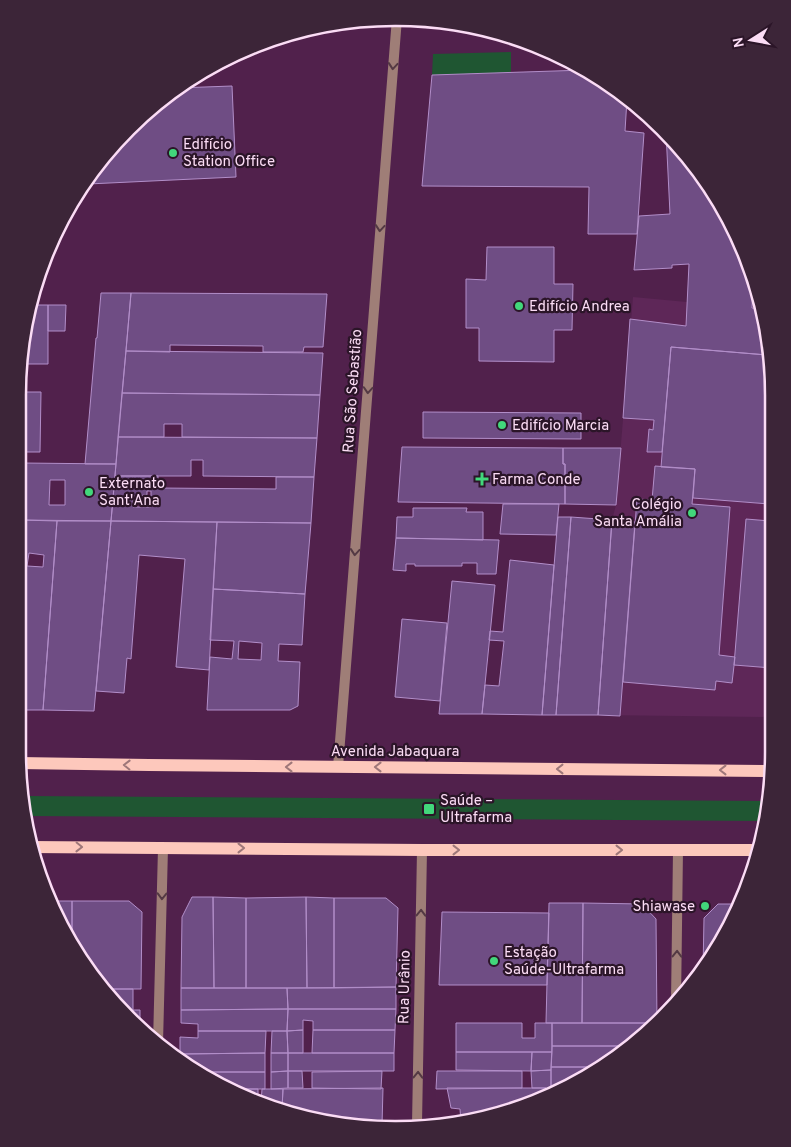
<svg xmlns="http://www.w3.org/2000/svg" width="791" height="1147" font-family="Overpass,sans-serif">
	<rect width="100%" height="100%" fill="#51214c"/>
	<path fill="#5e2758" d="M 633,297 L 762,309 L 766,322 L 773,717 L 598,715 L 612,520 L 616,505 Z"/>
	<path fill="#1f5632" d="M 511,52 L 511,73 L 432,75 L 433,54 Z
		M 23,796 L 769,801 L 767,821 L 26,816 Z"/>
	<path fill="#6f4d84" stroke="#b28ec9" fill-rule="evenodd" d="M 585,70 L 606,81 L 627,99 L 625,131 L 644,133 L 637,234 L 588,234 L 589,187 L 422,186 L 432,75 Z
		M 232,86 L 236,177 L 88,184 L 128,128 L 177,88 Z
		M 666,132 L 712,196 L 712,201 L 715,201 L 734,228 L 753,282 L 752,308 L 762,309 L 766,322 L 767,355 L 671,347 L 662,452 L 647,452 L 649,429 L 653,430 L 654,420 L 623,418 L 630,319 L 686,326 L 689,264 L 672,265 L 672,268 L 634,270 L 639,216 L 670,214 Z
		M 487,247 L 554,247 L 554,284 L 573,284 L 572,330 L 554,330 L 554,362 L 479,361 L 479,328 L 466,328 L 466,279 L 486,280 Z
		M 101,293 L 131,293 L 116,464 L 85,464 L 96,338 L 97,338 Z
		M 131,293 L 327,294 L 323,347 L 304,347 L 303,352 L 263,352 L 263,346 L 170,345 L 170,352 L 126,351 Z
		M 31,305 L 48,305 L 48,364 L 24,364 L 25,322 Z
		M 48,305 L 66,305 L 65,331 L 48,331 Z
		M 671,347 L 767,355 L 769,504 L 693,498 L 695,469 L 661,467 Z
		M 126,351 L 323,353 L 320,395 L 122,393 Z
		M 24,392 L 41,392 L 40,452 L 23,452 Z
		M 122,393 L 320,395 L 317,438 L 182,437 L 182,424 L 164,424 L 164,437 L 118,437 Z
		M 423,412 L 581,413 L 581,439 L 423,438 Z
		M 118,437 L 317,438 L 314,477 L 203,476 L 203,460 L 191,460 L 191,476 L 115,476 Z
		M 402,447 L 563,448 L 563,464 L 565,464 L 565,504 L 398,502 Z
		M 563,448 L 621,448 L 616,505 L 565,504 L 565,464 L 563,464 Z
		M 22,463 L 116,464 L 111,521 L 21,520 ZM 50,480 L 65,480 L 65,505 L 49,505 Z
		M 655,466 L 695,469 L 692,504 L 730,507 L 719,655 L 735,657 L 732,683 L 716,681 L 715,690 L 623,682 L 637,499 L 652,500 Z
		M 115,476 L 158,476 L 158,488 L 276,489 L 276,477 L 314,477 L 311,523 L 111,521 ZM 147,491 L 151,491 L 151,507 L 133,507 L 133,496 L 147,495 Z
		M 503,504 L 559,504 L 556,535 L 500,534 Z
		M 413,508 L 467,508 L 466,512 L 483,512 L 483,540 L 396,538 L 397,517 L 413,517 Z
		M 558,517 L 571,517 L 556,715 L 542,715 Z
		M 571,517 L 612,520 L 598,715 L 556,715 Z
		M 746,519 L 770,521 L 772,668 L 734,665 Z
		M 21,520 L 57,521 L 43,710 L 18,710 ZM 29,553 L 44,555 L 43,567 L 27,566 Z
		M 612,520 L 635,522 L 620,716 L 598,715 Z
		M 57,521 L 111,521 L 94,711 L 43,710 Z
		M 111,521 L 217,522 L 209,670 L 176,667 L 185,559 L 139,555 L 131,659 L 127,658 L 124,693 L 96,691 Z
		M 217,522 L 311,523 L 305,594 L 213,589 Z
		M 396,538 L 499,540 L 496,574 L 477,574 L 477,563 L 462,563 L 462,566 L 415,566 L 415,564 L 406,564 L 406,571 L 393,570 Z
		M 510,560 L 554,565 L 542,715 L 482,714 L 485,685 L 499,686 L 504,641 L 489,640 L 490,631 L 503,632 Z
		M 452,581 L 495,585 L 482,714 L 439,714 Z
		M 213,589 L 305,594 L 302,645 L 279,644 L 278,661 L 300,662 L 298,706 L 290,710 L 207,710 L 210,657 L 232,659 L 234,641 L 210,640 Z
		M 402,619 L 447,623 L 440,701 L 395,697 Z
		M 239,641 L 262,643 L 261,660 L 238,659 Z
		M 192,897 L 213,897 L 214,988 L 181,988 L 182,917 Z
		M 213,897 L 246,898 L 246,988 L 214,988 Z
		M 306,897 L 334,898 L 334,988 L 307,988 Z
		M 306,897 L 307,988 L 246,988 L 246,898 Z
		M 334,898 L 386,898 L 398,908 L 396,987 L 334,988 Z
		M 54,901 L 72,901 L 72,940 Z
		M 72,901 L 129,901 L 142,912 L 141,989 L 105,989 L 81,961 L 72,940 Z
		M 549,903 L 583,903 L 582,1023 L 546,1023 Z
		M 583,903 L 642,904 L 656,919 L 657,1023 L 582,1023 Z
		M 718,904 L 741,904 L 710,962 L 703,970 L 704,918 Z
		M 442,912 L 549,913 L 547,985 L 439,985 Z
		M 396,987 L 396,1009 L 288,1009 L 287,988 Z
		M 181,988 L 287,988 L 288,1009 L 181,1010 Z
		M 105,989 L 133,989 L 133,1010 L 140,1010 L 140,1028 Z
		M 288,1009 L 396,1009 L 395,1030 L 313,1030 L 313,1021 L 303,1020 L 303,1030 L 287,1031 Z
		M 288,1009 L 287,1031 L 198,1031 L 198,1024 L 181,1023 L 181,1010 Z
		M 456,1023 L 522,1023 L 522,1038 L 535,1038 L 535,1023 L 552,1023 L 552,1052 L 456,1052 Z
		M 552,1023 L 657,1023 L 625,1046 L 552,1046 Z
		M 303,1030 L 303,1053 L 288,1053 L 287,1031 Z
		M 313,1030 L 395,1030 L 394,1053 L 312,1053 Z
		M 198,1031 L 266,1031 L 265,1053 L 180,1054 L 180,1037 L 198,1038 Z
		M 272,1031 L 287,1031 L 288,1053 L 271,1053 Z
		M 552,1046 L 625,1046 L 596,1067 L 551,1067 Z
		M 456,1052 L 532,1052 L 531,1071 L 456,1070 Z
		M 532,1052 L 552,1052 L 551,1070 L 531,1071 Z
		M 265,1053 L 265,1072 L 204,1072 L 180,1056 L 180,1054 Z
		M 271,1053 L 288,1053 L 288,1071 L 271,1072 Z
		M 288,1053 L 394,1053 L 394,1071 L 288,1071 Z
		M 551,1067 L 596,1067 L 564,1090 L 551,1090 Z
		M 551,1070 L 551,1090 L 545,1090 L 546,1088 L 532,1088 L 531,1071 Z
		M 288,1071 L 302,1071 L 303,1088 L 288,1088 Z
		M 288,1071 L 288,1088 L 271,1089 L 271,1072 Z
		M 382,1071 L 381,1089 L 312,1088 L 312,1072 Z
		M 437,1071 L 522,1071 L 522,1088 L 436,1089 Z
		M 204,1072 L 265,1072 L 265,1089 L 232,1089 Z
		M 383,1088 L 382,1125 L 346,1126 L 307,1116 L 307,1115 L 282,1109 L 283,1089 Z
		M 447,1088 L 546,1088 L 545,1096 L 469,1122 L 461,1123 L 460,1109 L 451,1108 Z
		M 232,1089 L 258,1089 L 258,1103 L 251,1101 Z
		M 262,1089 L 283,1089 L 282,1109 L 261,1104 Z
		M 545,1090 L 564,1090 L 545,1096 Z"/>
	<g fill="none" stroke-linecap="round" stroke-linejoin="round">
		<path stroke="#9f7e77" stroke-width="10" d="M 676,1002 L 678,850
			M 158,1043 L 163,848
			M 417,1124 L 422,850"/>
		<path stroke="#9f7e77" stroke-width="10" d="M 338,767 L 397,18"/>
		<path stroke="#fdc8bc" stroke-width="12" d="M 19,763 L 149,765 L 772,771
			M 30,847 L 422,850 L 759,850"/>
	</g>
	<defs><path id="oneway-chevron" d="M-2-3.5L2.5 0L-2 3.5" fill="none" stroke-width="1.6" stroke-linecap="round" stroke-linejoin="round" transform="scale(1.25)"/></defs>
	<g stroke="#543a44">
		<use href="#oneway-chevron" transform="translate(393 66) rotate(95)"/>
		<use href="#oneway-chevron" transform="translate(380 228) rotate(95)"/>
		<use href="#oneway-chevron" transform="translate(368 390) rotate(94)"/>
		<use href="#oneway-chevron" transform="translate(355 552) rotate(95)"/>
		<use href="#oneway-chevron" transform="translate(162 896) rotate(91)"/>
		<use href="#oneway-chevron" transform="translate(421 913) rotate(-89)"/>
		<use href="#oneway-chevron" transform="translate(677 954) rotate(-89)"/>
		<use href="#oneway-chevron" transform="translate(418 1075) rotate(-89)"/>
	</g>
	<g stroke="#9e7779">
		<use href="#oneway-chevron" transform="translate(127 765) rotate(-179)"/>
		<use href="#oneway-chevron" transform="translate(289 767) rotate(-180)"/>
		<use href="#oneway-chevron" transform="translate(378 767) rotate(-180)"/>
		<use href="#oneway-chevron" transform="translate(560 769) rotate(-180)"/>
		<use href="#oneway-chevron" transform="translate(723 770) rotate(-180)"/>
		<use href="#oneway-chevron" transform="translate(79 847) rotate(1)"/>
		<use href="#oneway-chevron" transform="translate(241 848)"/>
		<use href="#oneway-chevron" transform="translate(456 850)"/>
		<use href="#oneway-chevron" transform="translate(619 850)"/>
	</g>
	<g fill="#42d77b" stroke="#2b1528" stroke-width="2">
		<circle cx="173" cy="153" r="5"/>
		<circle cx="519" cy="306" r="5"/>
		<circle cx="502" cy="425" r="5"/>
		<path d="M479.5 471.5h5v5h5v5h-5v5h-5v-5h-5v-5h5z"/>
		<circle cx="89" cy="492" r="5"/>
		<circle cx="692" cy="513" r="5"/>
		<rect x="423" y="803" width="12" height="12" rx="2.5"/>
		<circle cx="705" cy="906" r="5"/>
		<circle cx="494" cy="961" r="5"/>
	</g>
	<g text-anchor="middle" stroke-width="4.5" stroke-linejoin="round" paint-order="stroke">
		<g font-size="15" fill="#fbdcf5" stroke="#2b1528" text-anchor="start">
			<text x="183" y="149">Edifício<tspan x="183" dy="17">Station Office</tspan></text>
			<text x="529" y="311">Edifício Andrea</text>
			<text x="512" y="430">Edifício Marcia</text>
			<text x="492" y="484">Farma Conde</text>
			<text x="99" y="488">Externato<tspan x="99" dy="17">Sant'Ana</tspan></text>
			<text x="682" y="509" text-anchor="end">Colégio<tspan x="682" dy="17">Santa Amália</tspan></text>
			<text x="440" y="805">Saúde –<tspan x="440" dy="17">Ultrafarma</tspan></text>
			<text x="695" y="911" text-anchor="end">Shiawase</text>
			<text x="504" y="957">Estação<tspan x="504" dy="17">Saúde-Ultrafarma</tspan></text>
		</g>
		<g font-size="15" fill="#fbdcf5" stroke="#2b1528">
			<text transform="translate(352 391) rotate(-86)" y="5">Rua São Sebastião</text>
			<text x="395" y="756">Avenida Jabaquara</text>
			<text transform="translate(404 987) rotate(-89)" y="5">Rua Urânio</text>
		</g>
	</g>
	<path d="M0 0H791V1147H0ZM395 26H396A369 369 0 0 1 765 395V752A369 369 0 0 1 396 1121H395A369 369 0 0 1 26 752V395A369 369 0 0 1 395 26Z" fill="#3c2538" fill-rule="evenodd"/>
	<path fill="none" stroke="#fbdcf5" stroke-width="2.5" d="M395 26H396A369 369 0 0 1 765 395V752A369 369 0 0 1 396 1121H395A369 369 0 0 1 26 752V395A369 369 0 0 1 395 26Z"/>
	<g transform="translate(751 40) rotate(259)" stroke="#2b1528" stroke-width="4" paint-order="stroke">
	<path d="M0-4L9 19L0 12L-9 19Z" fill="#fbdcf5"/>
	<text y="-8" font-size="14" font-weight="bold" text-anchor="middle" fill="#fbdcf5">N</text>
	</g>
</svg>
